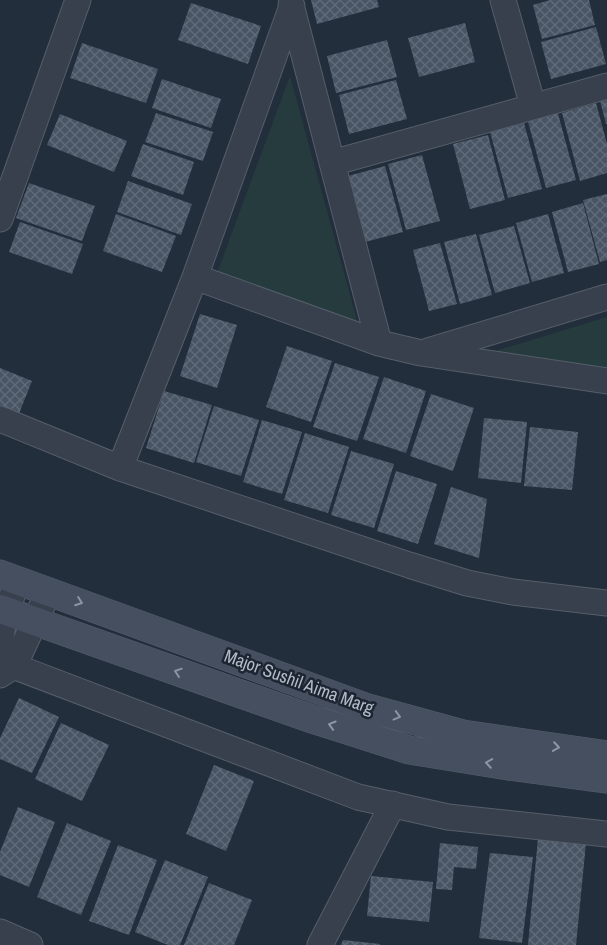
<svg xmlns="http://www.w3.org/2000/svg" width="607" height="945" font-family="'Archivo Narrow',sans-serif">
	<defs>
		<pattern id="building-cross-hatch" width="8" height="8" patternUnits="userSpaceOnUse" patternTransform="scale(1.25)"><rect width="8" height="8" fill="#495565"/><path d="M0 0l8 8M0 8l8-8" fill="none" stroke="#616c7a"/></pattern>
	</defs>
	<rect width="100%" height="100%" fill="#232e3c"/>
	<path fill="#253b3d" d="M 290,76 L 358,324 L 217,273 Z
		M 607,317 L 607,369 L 492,352 Z"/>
	<path fill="url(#building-cross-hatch)" d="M 311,0 L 377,0 L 379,7 L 317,24 Z
		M 550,0 L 589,0 L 595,25 L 542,39 L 533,5 Z
		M 191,3 L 261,26 L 248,64 L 178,40 Z
		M 465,23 L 475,62 L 419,77 L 408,38 Z
		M 596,27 L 606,64 L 551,79 L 541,42 Z
		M 387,40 L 397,77 L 336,93 L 327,56 Z
		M 82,43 L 158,69 L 146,103 L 70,78 Z
		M 162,79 L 221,99 L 211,128 L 152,108 Z
		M 396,80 L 407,119 L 349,134 L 339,95 Z
		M 607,99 L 607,124 L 606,124 L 600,101 Z
		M 596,103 L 607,144 L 607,173 L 580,181 L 562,113 Z
		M 557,110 L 576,180 L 546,188 L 527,118 Z
		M 156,113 L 213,132 L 203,161 L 145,142 Z
		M 60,114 L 127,141 L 114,172 L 47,145 Z
		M 524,123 L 542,189 L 508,198 L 490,132 Z
		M 488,135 L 505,200 L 470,209 L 453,144 Z
		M 143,144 L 194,162 L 183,195 L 131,176 Z
		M 422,155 L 440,221 L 406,230 L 388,164 Z
		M 385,166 L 403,232 L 365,242 L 348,176 Z
		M 128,181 L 192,204 L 181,235 L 117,212 Z
		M 29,183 L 95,206 L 82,241 L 16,218 Z
		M 607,194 L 607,260 L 600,262 L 583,200 Z
		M 583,203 L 599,264 L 568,272 L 552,212 Z
		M 116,214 L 176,236 L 162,272 L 103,251 Z
		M 548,214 L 564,273 L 532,282 L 516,223 Z
		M 20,222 L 83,244 L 72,274 L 9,252 Z
		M 514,226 L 530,283 L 495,293 L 479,235 Z
		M 476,234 L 492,295 L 460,304 L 444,242 Z
		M 440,243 L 457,304 L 429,311 L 413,250 Z
		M 200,314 L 237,325 L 217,388 L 180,376 Z
		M 287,346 L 332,361 L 311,422 L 266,407 Z
		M 335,363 L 379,377 L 357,441 L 313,427 Z
		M 0,368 L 32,381 L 18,416 L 0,409 Z
		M 384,377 L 426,391 L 406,453 L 363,439 Z
		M 164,391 L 212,405 L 194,463 L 146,448 Z
		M 431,394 L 474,408 L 453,471 L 410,456 Z
		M 214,406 L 259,420 L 241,476 L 196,462 Z
		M 484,418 L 527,422 L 521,483 L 478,478 Z
		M 262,420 L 302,432 L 282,494 L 243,482 Z
		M 530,427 L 578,432 L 572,490 L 524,486 Z
		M 305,433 L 349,447 L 328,513 L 284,500 Z
		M 351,451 L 394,464 L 374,528 L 331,515 Z
		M 396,471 L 437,484 L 418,544 L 377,531 Z
		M 451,487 L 487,499 L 479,558 L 434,544 Z
		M 19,698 L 59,717 L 32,773 L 0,759 L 0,738 Z
		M 61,723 L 109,745 L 82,801 L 35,779 Z
		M 214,765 L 254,781 L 226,851 L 186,834 Z
		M 18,807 L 55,822 L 29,887 L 0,875 L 0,852 Z
		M 67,823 L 111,841 L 81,915 L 37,897 Z
		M 538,838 L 586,843 L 576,945 L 528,945 Z
		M 440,843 L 478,847 L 476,869 L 454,867 L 452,890 L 436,889 Z
		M 118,845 L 157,860 L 129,935 L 89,921 Z
		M 490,853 L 533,857 L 522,943 L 479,938 Z
		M 165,860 L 208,877 L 180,945 L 168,945 L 135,932 Z
		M 371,876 L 433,882 L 429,922 L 367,916 Z
		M 209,883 L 252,900 L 234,945 L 184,945 Z
		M 343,940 L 380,944 L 380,945 L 341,945 Z"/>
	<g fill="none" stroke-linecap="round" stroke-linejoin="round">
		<g stroke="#555e6a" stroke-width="27">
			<path id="street" d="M 503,0 L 533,106
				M 291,5 L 379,343
				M 332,163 L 607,86
				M 0,219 L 78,0
				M 195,277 L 379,343 L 421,353 L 607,381
				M 428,351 L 607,297
				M 0,419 L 120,468 L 409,565 L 467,583 L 513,592 L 607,603
				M 120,468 L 195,277 L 292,6
				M 0,641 L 6,611 L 18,581
				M 0,661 L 358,797 L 448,817 L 607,834
				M 0,675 L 14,666 L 49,591
				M 0,932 L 30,945
				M 320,945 L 393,804"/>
		</g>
		<g stroke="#555e6a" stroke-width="29">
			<path id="secondary" d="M 0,574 L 368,708 L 463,734 L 607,755
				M 0,609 L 312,719 L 409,750 L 508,766 L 607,779"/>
		</g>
		<use href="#street" stroke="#37404c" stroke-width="25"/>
		<use href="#secondary" stroke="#454f5f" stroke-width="28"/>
	</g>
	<defs><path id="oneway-chevron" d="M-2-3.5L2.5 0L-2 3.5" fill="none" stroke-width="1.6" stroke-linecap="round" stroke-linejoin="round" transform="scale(1.25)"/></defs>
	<g stroke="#8c95a3">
		<use href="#oneway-chevron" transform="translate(79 602) rotate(20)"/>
		<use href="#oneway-chevron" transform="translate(178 672) rotate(-161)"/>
		<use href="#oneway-chevron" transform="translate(397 716) rotate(15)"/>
		<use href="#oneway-chevron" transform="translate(332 725) rotate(-163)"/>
		<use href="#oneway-chevron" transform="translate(556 747) rotate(8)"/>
		<use href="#oneway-chevron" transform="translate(489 763) rotate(-171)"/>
	</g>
	<g text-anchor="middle" stroke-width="5" stroke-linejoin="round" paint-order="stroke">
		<g font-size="18" fill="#b2bbc8" stroke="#1c2531">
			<text transform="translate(299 682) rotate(20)" y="6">Major Sushil Aima Marg</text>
		</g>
	</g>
</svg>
